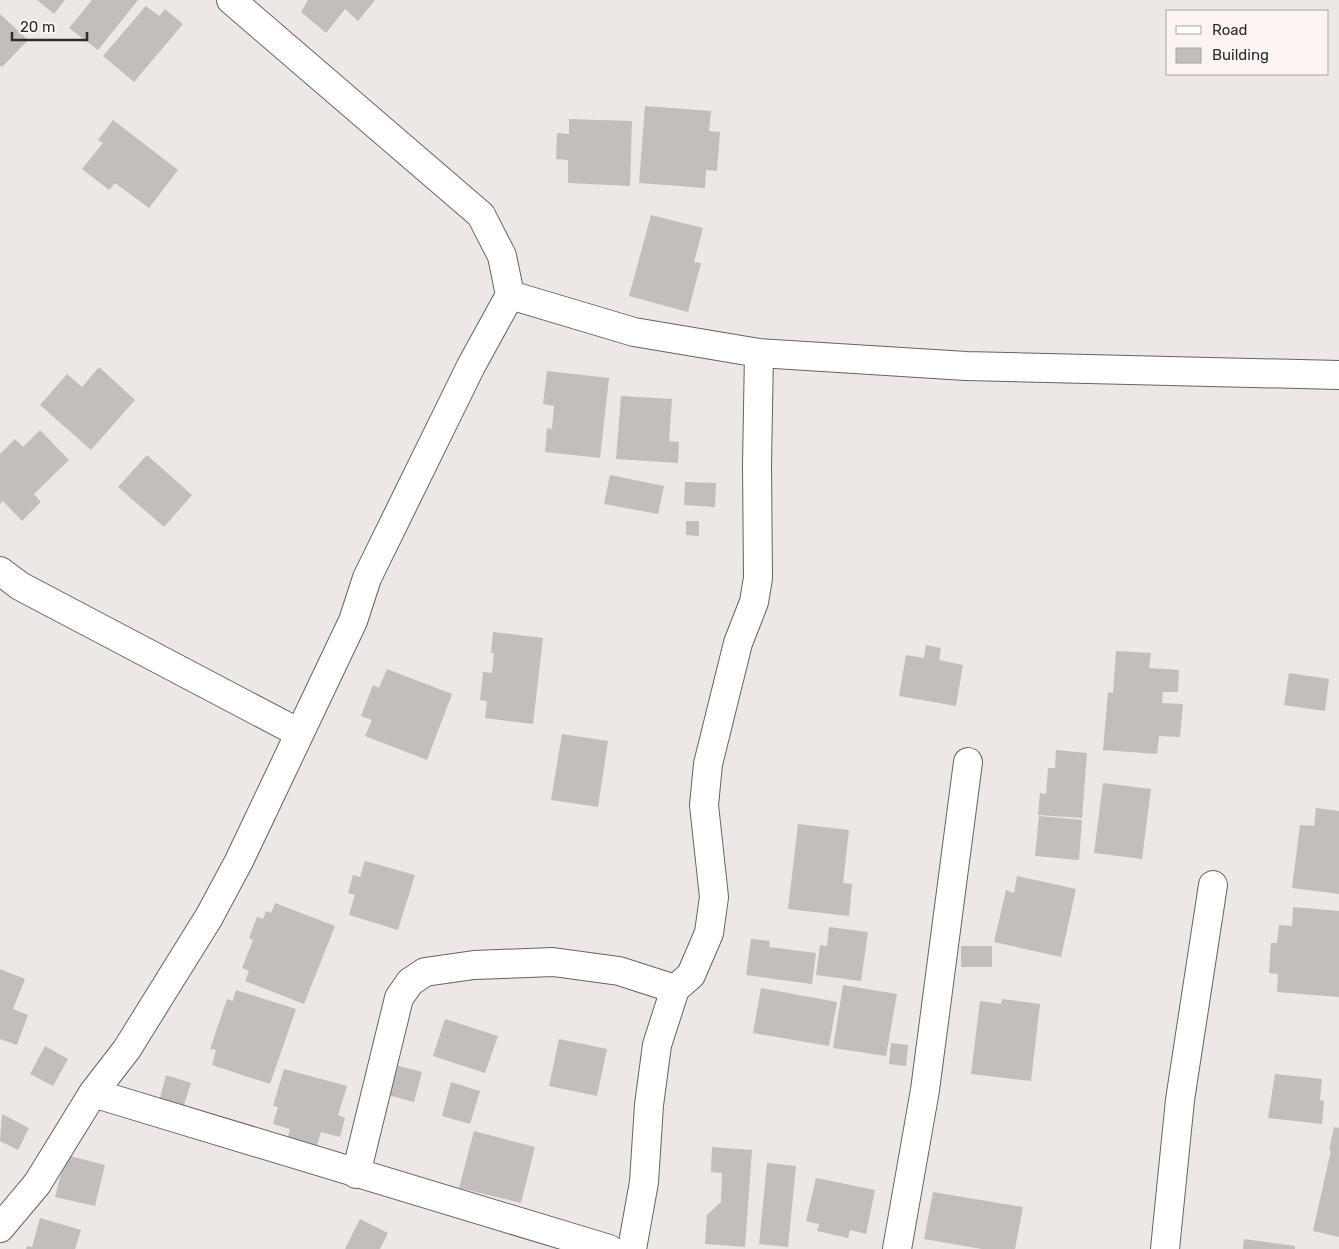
<svg xmlns="http://www.w3.org/2000/svg" width="1339" height="1249" font-family="Rubik,sans-serif">
	<rect width="100%" height="100%" fill="#ede7e5"/>
	<path fill="#c3bdbb" d="M 37,0 L 65,0 L 54,14 Z
		M 92,0 L 138,0 L 98,50 L 69,28 Z
		M 308,0 L 375,0 L 358,21 L 345,9 L 326,33 L 301,12 Z
		M 146,6 L 159,16 L 165,9 L 183,24 L 134,82 L 103,56 Z
		M 0,14 L 28,40 L 2,67 L 0,66 Z
		M 645,106 L 711,111 L 709,131 L 720,132 L 717,171 L 706,170 L 705,188 L 639,183 Z
		M 569,119 L 632,121 L 630,186 L 568,183 L 568,160 L 556,159 L 557,133 L 569,134 Z
		M 113,120 L 178,170 L 149,208 L 115,183 L 109,190 L 82,169 L 103,143 L 98,140 Z
		M 651,215 L 703,228 L 694,262 L 701,263 L 688,312 L 629,296 Z
		M 99,367 L 135,400 L 91,450 L 40,405 L 67,374 L 82,387 Z
		M 547,371 L 609,378 L 600,458 L 545,452 L 547,428 L 552,429 L 554,406 L 543,404 Z
		M 621,396 L 672,399 L 669,441 L 679,442 L 678,463 L 616,459 Z
		M 40,430 L 69,460 L 34,494 L 41,502 L 22,521 L 3,501 L 0,504 L 0,454 L 15,439 L 23,447 Z
		M 147,455 L 192,495 L 164,527 L 118,487 Z
		M 610,475 L 664,486 L 658,514 L 604,504 Z
		M 685,482 L 716,483 L 715,507 L 684,505 Z
		M 686,521 L 699,521 L 699,536 L 686,535 Z
		M 493,632 L 543,638 L 533,724 L 485,718 L 487,701 L 480,700 L 483,672 L 492,673 L 494,653 L 491,653 Z
		M 926,645 L 941,648 L 939,660 L 963,665 L 956,706 L 899,696 L 906,655 L 924,658 Z
		M 1116,651 L 1151,653 L 1149,668 L 1179,670 L 1178,692 L 1163,692 L 1162,703 L 1183,704 L 1180,737 L 1159,736 L 1157,754 L 1103,750 L 1108,692 L 1113,693 Z
		M 387,669 L 452,694 L 427,760 L 365,736 L 372,720 L 361,716 L 373,685 L 379,688 Z
		M 1289,673 L 1329,679 L 1325,711 L 1284,705 Z
		M 562,734 L 608,741 L 598,807 L 551,800 Z
		M 1056,750 L 1087,753 L 1082,818 L 1038,815 L 1040,793 L 1046,794 L 1048,768 L 1055,768 Z
		M 1103,783 L 1151,789 L 1142,859 L 1094,853 Z
		M 1316,808 L 1339,811 L 1339,894 L 1292,888 L 1300,825 L 1314,826 Z
		M 1039,816 L 1082,820 L 1079,860 L 1035,856 Z
		M 798,824 L 849,830 L 843,883 L 852,884 L 849,916 L 788,909 Z
		M 365,861 L 415,875 L 398,930 L 349,915 L 355,895 L 348,893 L 353,875 L 360,877 Z
		M 1017,876 L 1076,889 L 1061,957 L 994,942 L 1006,890 L 1014,893 Z
		M 275,903 L 335,926 L 304,1004 L 245,981 L 249,971 L 242,968 L 253,940 L 249,938 L 257,917 L 263,919 L 266,911 L 271,913 Z
		M 1293,907 L 1339,911 L 1339,997 L 1277,992 L 1278,974 L 1269,973 L 1271,943 L 1277,943 L 1279,925 L 1292,926 Z
		M 829,927 L 868,932 L 861,981 L 816,975 L 820,945 L 827,946 Z
		M 751,939 L 770,941 L 769,947 L 816,953 L 812,984 L 746,975 Z
		M 961,946 L 992,946 L 992,967 L 961,967 Z
		M 0,969 L 25,979 L 13,1009 L 28,1015 L 17,1045 L 0,1039 Z
		M 843,985 L 897,994 L 886,1056 L 833,1048 Z
		M 761,988 L 837,1002 L 829,1046 L 753,1033 Z
		M 236,990 L 296,1009 L 270,1084 L 212,1065 L 216,1050 L 210,1049 L 227,999 L 233,1001 Z
		M 1002,999 L 1040,1004 L 1031,1081 L 971,1074 L 980,1001 L 1001,1004 Z
		M 445,1019 L 498,1036 L 485,1073 L 433,1056 Z
		M 559,1039 L 607,1049 L 597,1096 L 549,1086 Z
		M 891,1043 L 908,1045 L 906,1066 L 889,1064 Z
		M 45,1046 L 68,1059 L 53,1086 L 30,1074 Z
		M 391,1064 L 422,1072 L 414,1102 L 384,1094 Z
		M 284,1069 L 347,1086 L 338,1115 L 345,1118 L 340,1137 L 321,1132 L 315,1152 L 286,1144 L 290,1129 L 273,1124 L 278,1107 L 273,1106 Z
		M 1275,1074 L 1322,1079 L 1320,1100 L 1324,1101 L 1322,1124 L 1268,1118 Z
		M 166,1075 L 191,1083 L 184,1105 L 160,1098 Z
		M 451,1082 L 480,1091 L 470,1124 L 442,1116 Z
		M 2,1114 L 29,1128 L 18,1150 L 0,1141 Z
		M 1334,1127 L 1339,1128 L 1339,1237 L 1313,1231 L 1331,1150 L 1329,1150 Z
		M 474,1131 L 535,1147 L 521,1203 L 459,1188 Z
		M 712,1147 L 752,1150 L 745,1247 L 705,1244 L 707,1215 L 721,1202 L 722,1173 L 711,1172 Z
		M 66,1155 L 105,1165 L 95,1206 L 55,1197 Z
		M 767,1163 L 796,1166 L 788,1247 L 759,1244 Z
		M 816,1178 L 875,1190 L 866,1234 L 850,1230 L 848,1238 L 817,1231 L 819,1224 L 806,1221 Z
		M 933,1192 L 1023,1207 L 1015,1249 L 982,1249 L 924,1239 Z
		M 40,1218 L 81,1230 L 75,1249 L 26,1249 L 27,1246 L 32,1247 Z
		M 360,1219 L 388,1233 L 380,1249 L 345,1249 Z
		M 1244,1239 L 1295,1246 L 1295,1249 L 1243,1249 Z"/>
	<g fill="none" stroke-linecap="round" stroke-linejoin="round">
		<g stroke="#686361" stroke-width="30">
			<path id="minor" d="M 231,0 L 481,215 L 502,256 L 510,295
				M 0,571 L 20,586 L 299,733
				M 93,1093 L 609,1249
				M 356,1174 L 399,998 L 410,982 L 425,972 L 474,965 L 553,962 L 619,971 L 675,989
				M 0,1228 L 37,1184 L 93,1093 L 127,1049 L 209,917 L 239,861 L 353,621 L 367,578 L 471,366 L 510,295 L 634,332 L 759,353 L 966,366 L 1339,375
				M 632,1249 L 644,1182 L 649,1105 L 657,1045 L 675,989 L 691,975 L 709,933 L 714,897 L 704,805 L 708,764 L 738,643 L 754,602 L 758,578 L 757,465 L 759,353
				M 897,1249 L 925,1090 L 968,762
				M 1165,1249 L 1180,1100 L 1213,885"/>
		</g>
		<use href="#minor" stroke="#fff" stroke-width="28"/>
	</g>
	<rect x="1166" y="10" width="162" height="65" fill="#fbf4f3" stroke="#a9a4a3"/>
	<rect x="1176" y="26" width="25" height="8" fill="#ffffff" stroke="#a9a4a3"/>
	<text x="1212" y="35" font-size="15" fill="#2f2c2c">Road</text>
	<rect x="1176" y="48" width="25" height="15" fill="#c3bdbb" stroke="#a9a4a3"/>
	<text x="1212" y="60" font-size="15" fill="#2f2c2c">Building</text>
	<path d="M12 32v8h75v-8" fill="none" stroke="#2f2c2c" stroke-width="2.5"/>
	<text x="20" y="32" font-size="15" fill="#2f2c2c" stroke="#fbf4f3" stroke-width="4" paint-order="stroke">20 m</text>
</svg>
